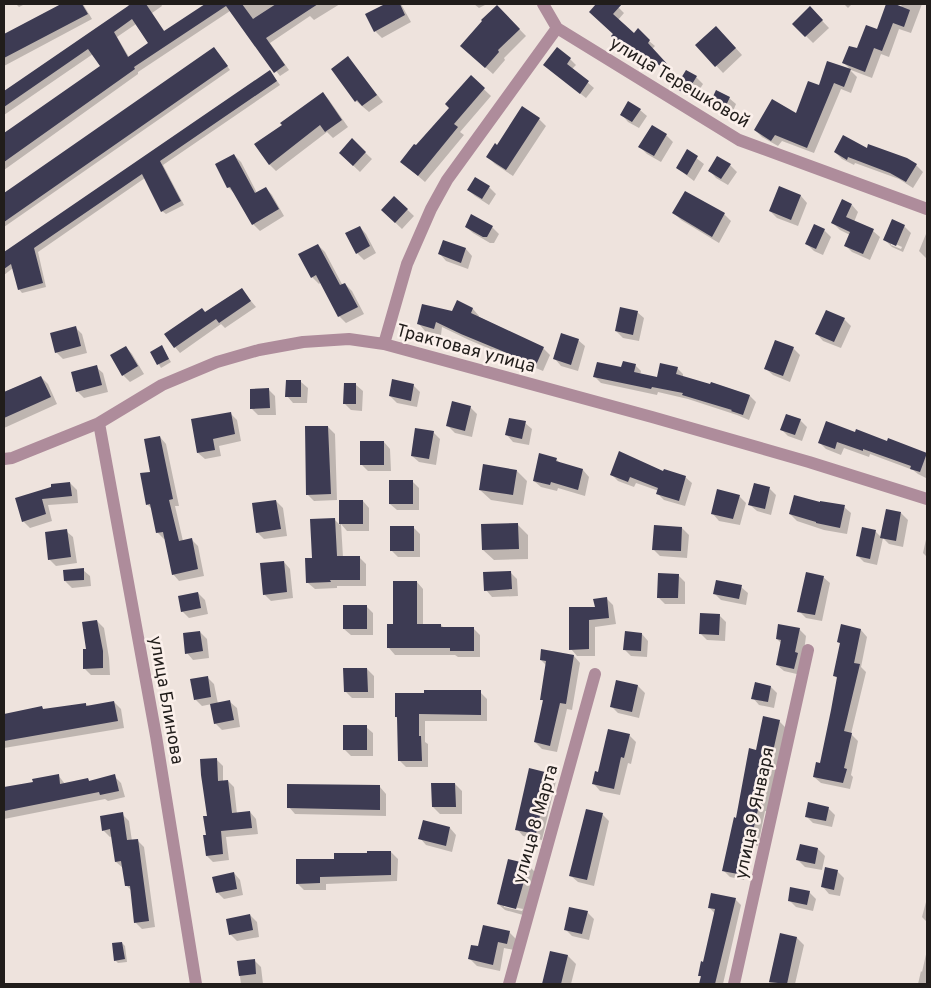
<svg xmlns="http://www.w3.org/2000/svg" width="931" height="988" font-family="Overpass,sans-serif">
	<rect width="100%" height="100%" fill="#eee3dd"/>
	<path fill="#0003" fill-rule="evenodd" d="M 16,4 L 25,4 L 19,7 Z
		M 64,4 L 83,4 L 92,19 L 4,66 L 4,35 Z
		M 127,4 L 161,4 L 162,6 L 152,13 L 165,32 L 207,4 L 340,4 L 314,20 L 310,16 L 270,43 L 289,70 L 280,76 L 230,11 L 138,72 L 138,74 L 4,170 L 4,134 L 102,67 L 93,54 L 4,115 L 4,92 L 129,7 ZM 136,24 L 149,44 L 129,57 L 117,37 Z
		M 388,4 L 401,4 L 411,22 L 382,38 L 375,31 L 367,15 Z
		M 474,4 L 487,4 L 479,8 Z
		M 598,4 L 615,4 L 624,13 L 618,20 L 634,35 L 649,41 L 655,46 L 652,49 L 674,74 L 673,75 L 649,58 L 646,62 L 643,59 L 640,63 L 613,36 L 614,34 L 590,12 Z
		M 844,4 L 852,4 L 848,8 Z
		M 888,4 L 901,7 L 902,4 L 922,4 L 911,33 L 899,29 L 889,57 L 881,54 L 872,78 L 851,70 L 844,63 L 878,31 Z
		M 497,6 L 526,36 L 504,58 L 505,60 L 493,74 L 468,52 L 484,21 Z
		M 810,8 L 829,28 L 813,43 L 794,24 Z
		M 723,34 L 742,55 L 723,73 L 697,45 Z
		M 214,48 L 230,70 L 4,227 L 4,195 Z
		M 348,58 L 383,102 L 369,112 L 356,101 L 332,69 Z
		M 570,59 L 576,65 L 572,69 L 594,88 L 586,98 L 544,65 Z
		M 850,70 L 857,77 L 851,93 L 841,89 L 814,153 L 782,141 L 778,146 L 762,137 L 755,130 L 797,115 L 819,86 Z
		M 270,71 L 280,85 L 163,165 L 184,205 L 166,214 L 162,211 L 145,178 L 38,252 L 46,287 L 22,293 L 19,289 L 13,268 L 4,275 L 4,254 Z
		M 471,77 L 491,96 L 460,132 L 464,135 L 425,182 L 402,162 L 451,108 Z
		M 696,77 L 703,84 L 693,100 L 676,87 Z
		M 323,93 L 329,100 L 348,127 L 333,138 L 327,132 L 276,171 L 269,164 L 284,125 Z
		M 729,98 L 736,104 L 730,118 L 717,112 L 710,105 Z
		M 640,110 L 647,116 L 639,128 L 628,122 L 622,115 Z
		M 539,119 L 546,126 L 513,176 L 495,164 L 488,157 L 498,147 Z
		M 652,127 L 666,135 L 673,142 L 661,162 L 647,154 L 640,147 Z
		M 352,140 L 372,159 L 360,172 L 340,153 Z
		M 867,150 L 916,165 L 923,172 L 913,188 L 899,179 L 855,163 L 854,165 L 842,159 L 835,152 Z
		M 687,151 L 704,164 L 694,181 L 677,168 Z
		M 234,155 L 241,162 L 257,193 L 266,188 L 272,195 L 284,216 L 260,231 L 253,224 L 235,194 L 228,187 Z
		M 730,165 L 737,172 L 728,185 L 716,178 L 710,171 Z
		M 476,178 L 489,187 L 496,194 L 489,205 L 475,196 L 468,190 Z
		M 780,187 L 801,196 L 807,203 L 798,226 L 777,218 L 770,211 Z
		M 394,197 L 414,216 L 402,229 L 382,210 Z
		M 852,205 L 858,212 L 854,222 L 873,231 L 880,237 L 870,260 L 852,252 L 846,246 L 850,235 L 840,230 L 833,223 Z
		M 674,213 L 724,214 L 731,221 L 719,243 L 681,220 Z
		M 904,226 L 911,233 L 903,252 L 892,247 L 885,240 ZM 891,242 L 902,247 L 901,249 L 891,245 Z
		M 360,227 L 366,234 L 376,253 L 364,260 L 357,253 Z
		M 466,227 L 492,227 L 499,234 L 494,243 L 490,243 L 473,233 Z
		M 824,230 L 831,237 L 823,255 L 814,251 L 807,244 Z
		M 926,234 L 927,235 L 927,259 L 919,251 Z
		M 444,241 L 466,249 L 472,256 L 468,269 L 446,261 L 440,254 Z
		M 318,245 L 325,252 L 343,286 L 345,284 L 352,291 L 364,314 L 346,323 L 339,316 L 321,282 L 319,284 L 312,277 Z
		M 241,289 L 256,307 L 225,328 L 221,324 L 180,353 L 175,347 L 205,313 Z
		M 458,302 L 473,309 L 479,316 L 479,317 L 543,348 L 550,355 L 543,371 L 469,340 L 442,327 L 441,335 L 425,331 L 419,324 L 452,313 Z
		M 637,312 L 644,318 L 639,341 L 623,338 L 616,331 Z
		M 844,319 L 851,326 L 841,348 L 823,341 L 817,334 Z
		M 76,328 L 82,334 L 87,353 L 63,359 L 56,352 Z
		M 578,340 L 585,346 L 578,371 L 561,366 L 555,359 Z
		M 126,347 L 132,354 L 144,374 L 130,382 L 123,375 L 112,356 Z
		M 162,347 L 171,362 L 161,368 L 152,352 Z
		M 793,348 L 800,355 L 790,382 L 773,375 L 766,369 Z
		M 635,365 L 641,371 L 640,375 L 658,378 L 677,368 L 683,374 L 683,377 L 750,396 L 756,402 L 749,420 L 737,415 L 688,399 L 658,392 L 657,395 L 601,383 L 595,377 Z
		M 96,367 L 103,373 L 108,392 L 84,398 L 77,391 Z
		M 41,377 L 48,384 L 57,404 L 4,428 L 4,392 Z
		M 301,382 L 308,388 L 307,403 L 293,403 L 287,396 Z
		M 356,385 L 363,391 L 362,411 L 351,410 L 344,403 Z
		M 413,385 L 420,392 L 417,407 L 397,403 L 390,396 Z
		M 269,390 L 275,396 L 276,415 L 258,415 L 252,409 Z
		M 470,407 L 477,414 L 472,437 L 455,433 L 448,426 Z
		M 230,413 L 237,420 L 241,441 L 219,446 L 221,456 L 205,459 L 198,453 Z
		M 800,420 L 807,427 L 802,441 L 788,436 L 782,430 Z
		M 525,423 L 532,429 L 529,445 L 513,442 L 507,435 Z
		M 328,427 L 335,434 L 337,500 L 314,501 L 307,494 Z
		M 433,432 L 440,439 L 436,465 L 419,462 L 412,456 Z
		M 856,434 L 926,454 L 926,478 L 918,474 L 913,470 L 870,454 L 869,457 L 844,448 L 841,455 L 826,449 L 820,443 Z
		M 160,437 L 166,444 L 179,506 L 175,506 L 183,541 L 192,540 L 198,546 L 204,576 L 179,581 L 173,574 L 166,539 L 164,539 L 158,533 L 152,509 L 147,504 L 152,473 Z
		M 384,442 L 390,449 L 391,471 L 368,471 L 362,465 Z
		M 556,459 L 561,464 L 583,470 L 589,477 L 585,496 L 558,488 L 557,491 L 541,487 L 534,481 Z
		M 517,471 L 527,481 L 523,505 L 491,500 L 480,490 Z
		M 664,473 L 685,477 L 692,483 L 685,506 L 664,500 L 658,494 L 659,491 L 636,483 L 634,487 L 618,481 L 612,475 Z
		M 412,481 L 419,488 L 419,510 L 397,510 L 390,504 Z
		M 70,483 L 77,490 L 78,503 L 48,505 L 52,521 L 30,528 L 23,521 L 17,499 Z
		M 770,489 L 776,495 L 771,515 L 757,511 L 750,505 Z
		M 739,496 L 746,503 L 740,525 L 719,521 L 713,514 Z
		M 276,501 L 283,508 L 287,536 L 264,539 L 257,532 Z
		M 340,501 L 363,501 L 369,508 L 369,531 L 347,531 L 341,524 L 343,557 L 359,557 L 366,564 L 366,586 L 337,586 L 337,588 L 315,589 L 308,583 L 314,559 L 334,519 L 340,525 Z
		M 821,504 L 844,507 L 851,513 L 847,534 L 824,530 L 797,521 L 790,514 Z
		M 901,513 L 908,520 L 903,547 L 889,544 L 883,538 L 877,565 L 864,562 L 858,556 L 863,529 L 876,532 L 882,538 Z
		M 517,524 L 528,535 L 528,559 L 494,560 L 483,550 Z
		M 413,527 L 420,534 L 420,557 L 398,557 L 391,550 Z
		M 682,528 L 689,535 L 687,558 L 660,556 L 653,549 Z
		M 66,531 L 73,537 L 77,563 L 56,566 L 49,559 Z
		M 927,535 L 927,557 L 923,553 Z
		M 284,562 L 290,569 L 293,598 L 271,601 L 264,594 Z
		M 83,570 L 90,576 L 91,586 L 72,588 L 65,581 Z
		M 510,572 L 517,579 L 518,596 L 492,597 L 486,590 Z
		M 678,575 L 685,582 L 685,604 L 665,604 L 658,597 Z
		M 823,577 L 830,583 L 822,621 L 806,618 L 799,611 Z
		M 417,582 L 423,589 L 423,625 L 441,625 L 444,628 L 473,628 L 480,635 L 480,657 L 458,657 L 455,655 L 395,655 L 389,648 L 395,625 Z
		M 741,587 L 748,593 L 746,605 L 721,600 L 714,593 Z
		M 198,593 L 205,600 L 208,614 L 189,618 L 182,611 Z
		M 606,598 L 613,605 L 616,624 L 595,627 L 595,656 L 577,656 L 571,649 L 596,608 Z
		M 366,606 L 373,613 L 373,635 L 351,635 L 344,629 Z
		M 719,615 L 726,622 L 725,641 L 707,640 L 700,633 Z
		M 97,621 L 104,628 L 109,658 L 110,675 L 91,675 L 84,668 Z
		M 799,629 L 806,636 L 801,675 L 784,671 L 777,665 L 781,643 L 777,639 Z
		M 861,630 L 867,637 L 861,667 L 866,672 L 851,734 L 858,741 L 851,775 L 853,777 L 850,789 L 821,783 L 814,777 L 821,765 L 838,679 L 834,675 L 841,644 L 838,642 Z
		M 200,632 L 207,639 L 209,658 L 193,660 L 187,653 Z
		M 642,634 L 648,641 L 647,657 L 631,656 L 625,650 Z
		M 542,651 L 575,656 L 574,656 L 580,663 L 572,710 L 567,709 L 557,752 L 542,749 L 535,742 L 544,702 L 542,700 L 547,666 L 541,660 Z
		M 367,669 L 374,676 L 374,698 L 352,698 L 345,691 Z
		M 207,677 L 214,684 L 218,704 L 230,702 L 237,708 L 240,727 L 222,730 L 215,723 L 212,704 L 202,706 L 195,699 Z
		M 617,682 L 638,686 L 645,693 L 639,718 L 618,713 L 612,707 Z
		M 771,687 L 777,693 L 774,708 L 759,705 L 753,698 Z
		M 480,692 L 487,699 L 487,721 L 425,721 L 425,742 L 428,744 L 428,767 L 406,767 L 399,760 L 399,719 L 396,717 Z
		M 114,702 L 121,709 L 124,728 L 4,748 L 4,717 L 19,715 L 42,708 L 44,710 L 86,704 L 89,707 Z
		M 779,721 L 786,728 L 768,812 L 765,811 L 758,846 L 751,844 L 744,880 L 730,877 L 723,870 L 757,751 Z
		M 366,727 L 373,733 L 373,756 L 351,756 L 344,749 Z
		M 629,735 L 636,742 L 631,764 L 628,763 L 620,795 L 600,791 L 594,784 Z
		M 216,759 L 223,766 L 223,781 L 228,781 L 234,787 L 237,814 L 250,812 L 256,819 L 258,834 L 226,837 L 229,860 L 213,862 L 207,856 L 207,836 L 208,817 Z
		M 530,770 L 549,774 L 556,781 L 542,840 L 523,836 L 517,829 Z
		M 58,775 L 65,784 L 88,779 L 90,782 L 114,776 L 121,783 L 125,797 L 108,801 L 105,799 L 4,819 L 4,788 L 35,783 Z
		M 455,784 L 462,791 L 462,814 L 440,814 L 433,807 Z
		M 380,787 L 386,794 L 386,816 L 295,814 L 289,807 Z
		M 828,808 L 835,815 L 832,827 L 813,823 L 807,817 Z
		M 122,814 L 129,821 L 132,841 L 137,840 L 144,847 L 155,927 L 142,929 L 135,922 L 132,891 L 127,886 L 123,868 L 116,862 L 113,836 L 110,837 L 103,830 Z
		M 602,814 L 609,821 L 594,886 L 578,882 L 571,876 Z
		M 450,828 L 456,835 L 452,852 L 426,845 L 420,838 Z
		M 818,849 L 825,856 L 822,870 L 805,867 L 798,860 Z
		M 391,852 L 398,859 L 397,881 L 326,884 L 326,890 L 304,890 L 297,883 L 336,860 L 336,854 Z
		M 528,865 L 535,872 L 523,915 L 505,910 L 498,904 ZM 504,905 L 523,909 L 522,911 L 504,907 Z
		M 837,871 L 844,878 L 840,896 L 829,894 L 823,887 Z
		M 234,873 L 240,880 L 243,895 L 224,899 L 217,892 Z
		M 809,892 L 816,899 L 813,911 L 796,907 L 789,900 Z
		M 735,899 L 741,905 L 723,984 L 700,984 L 702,978 L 699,975 L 704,963 L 715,914 L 709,907 Z
		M 926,902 L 927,902 L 927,922 L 922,917 Z
		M 587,912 L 594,919 L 589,940 L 572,936 L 565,929 Z
		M 250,915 L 257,922 L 259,937 L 237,941 L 230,934 Z
		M 509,932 L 516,939 L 514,950 L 504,948 L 500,971 L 477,966 L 470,959 L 479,948 Z
		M 780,935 L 797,938 L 804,945 L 795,984 L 769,984 Z
		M 122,943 L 125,946 L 127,962 L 118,963 L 115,960 Z
		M 927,950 L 927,984 L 918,984 L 921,971 L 922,972 Z
		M 551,952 L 568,956 L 576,964 L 571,984 L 543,984 Z
		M 254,960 L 261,967 L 263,984 L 241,984 L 238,962 Z"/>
	<path fill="#3d3b53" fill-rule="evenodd" d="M 61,4 L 82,4 L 88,14 L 4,58 L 4,34 Z
		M 131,4 L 146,4 L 164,31 L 205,4 L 242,4 L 253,19 L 276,4 L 318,4 L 266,38 L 285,65 L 274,73 L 226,6 L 134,67 L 135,69 L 4,162 L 4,133 L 100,66 L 88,49 L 4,107 L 4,91 ZM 132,19 L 148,43 L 128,57 L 114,32 Z
		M 385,4 L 400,4 L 405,15 L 374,32 L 365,14 Z
		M 596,4 L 622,4 L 613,14 L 634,33 L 638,28 L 650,40 L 648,43 L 670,67 L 667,70 L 642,54 L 640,57 L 637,54 L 634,58 L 621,47 L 611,36 L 613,34 L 589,12 Z
		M 886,4 L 895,4 L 910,10 L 904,27 L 893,23 L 882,51 L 874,48 L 865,72 L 842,63 L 849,46 L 857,48 L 866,25 L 877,29 Z
		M 497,5 L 520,29 L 498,50 L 499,52 L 485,68 L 460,46 L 482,21 L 481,20 Z
		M 810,6 L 823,20 L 805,37 L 792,24 Z
		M 716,26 L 736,48 L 715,67 L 695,45 Z
		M 214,47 L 228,66 L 4,222 L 4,193 Z
		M 557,47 L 571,58 L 567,64 L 589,81 L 580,94 L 543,65 Z
		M 348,56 L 377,95 L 362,106 L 357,100 L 355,102 L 331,69 Z
		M 827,61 L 851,69 L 844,87 L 834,83 L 807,148 L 775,135 L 771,141 L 754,130 L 772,99 L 796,113 L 808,81 L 819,85 Z
		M 270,70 L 277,81 L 160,161 L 181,201 L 161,212 L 142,174 L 34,248 L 43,283 L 18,290 L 11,264 L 4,269 L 4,252 Z
		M 686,70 L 697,76 L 686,94 L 675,88 Z
		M 471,75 L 485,88 L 454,124 L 458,127 L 418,176 L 400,162 L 414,144 L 416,145 L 449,108 L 445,104 Z
		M 716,90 L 730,97 L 723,112 L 709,105 Z
		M 323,92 L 342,120 L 325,132 L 320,125 L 269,165 L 254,144 L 282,125 L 280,123 Z
		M 628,101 L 641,109 L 632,122 L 620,115 Z
		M 522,106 L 540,118 L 506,170 L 486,157 L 495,143 L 497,145 Z
		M 652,125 L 667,134 L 654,156 L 638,147 Z
		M 843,135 L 867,148 L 868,144 L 907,158 L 917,164 L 906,182 L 890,173 L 848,157 L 847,160 L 834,152 Z
		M 352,138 L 366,152 L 353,166 L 339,153 Z
		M 687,149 L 698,156 L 687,175 L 676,168 Z
		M 234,154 L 255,193 L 266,187 L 279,209 L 252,225 L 230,187 L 227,188 L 215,164 Z
		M 717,156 L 731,164 L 721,179 L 708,171 Z
		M 475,177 L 490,186 L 482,199 L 467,190 Z
		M 779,186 L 801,195 L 791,220 L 769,211 Z
		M 685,191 L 725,213 L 712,237 L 672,213 Z
		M 394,196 L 408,209 L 395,223 L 381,210 Z
		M 842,199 L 852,204 L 846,217 L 874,229 L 863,254 L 844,246 L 850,232 L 831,223 Z
		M 471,214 L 493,226 L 487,237 L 483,237 L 465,227 Z
		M 892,219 L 905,225 L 896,246 L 883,240 Z
		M 814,224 L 825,229 L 816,249 L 805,244 Z
		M 360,226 L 370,246 L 356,254 L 345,233 Z
		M 443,240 L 466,248 L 461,263 L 438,254 Z
		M 318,244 L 340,285 L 345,283 L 358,307 L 338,317 L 316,275 L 311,278 L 298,254 Z
		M 242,288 L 251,301 L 219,323 L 216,319 L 174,348 L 164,334 L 202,308 L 205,312 Z
		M 457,300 L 473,308 L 471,313 L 544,347 L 536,365 L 461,334 L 436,322 L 434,329 L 417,324 L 422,304 L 452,311 Z
		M 620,307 L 638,311 L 633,335 L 615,331 Z
		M 826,310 L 845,318 L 834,342 L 815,334 Z
		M 76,326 L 81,346 L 55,353 L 50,333 Z
		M 561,333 L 579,339 L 571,365 L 553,359 Z
		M 775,340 L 794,347 L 783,376 L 764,369 Z
		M 162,345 L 169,359 L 157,365 L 150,352 Z
		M 126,346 L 138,366 L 122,376 L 110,355 Z
		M 623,361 L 636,364 L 634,372 L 657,377 L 660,363 L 678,367 L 676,374 L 710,384 L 711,382 L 750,395 L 743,415 L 731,411 L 732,410 L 682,395 L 683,393 L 652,387 L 651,389 L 593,377 L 597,362 L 621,367 Z
		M 97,365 L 102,385 L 76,392 L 71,372 Z
		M 41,376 L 51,397 L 4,418 L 4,392 Z
		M 392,379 L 414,384 L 411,401 L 389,396 Z
		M 286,380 L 301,380 L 301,397 L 285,397 Z
		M 344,383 L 356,383 L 356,404 L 343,404 Z
		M 269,388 L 270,408 L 250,409 L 250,389 Z
		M 452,401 L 471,406 L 465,431 L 446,426 Z
		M 231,412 L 235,434 L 213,439 L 215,450 L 197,453 L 191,419 Z
		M 786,414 L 801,419 L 795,435 L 780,430 Z
		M 509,418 L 526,421 L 522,439 L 505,435 Z
		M 826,421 L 855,432 L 856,429 L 887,441 L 888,438 L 927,453 L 920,472 L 910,469 L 911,466 L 863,449 L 863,451 L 837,442 L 835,449 L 818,443 Z
		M 305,426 L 328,426 L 331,494 L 306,495 Z
		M 415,428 L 434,431 L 429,459 L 411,456 Z
		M 160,436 L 173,499 L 169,500 L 179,541 L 192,538 L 198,569 L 172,575 L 163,532 L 156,533 L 150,504 L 146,505 L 140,473 L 150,472 L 144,439 Z
		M 360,441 L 384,441 L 384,465 L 360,465 Z
		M 619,451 L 663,471 L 664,469 L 686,476 L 679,501 L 656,494 L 658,488 L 630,477 L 628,482 L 610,475 Z
		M 539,453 L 557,458 L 556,461 L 583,469 L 578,490 L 551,482 L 550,485 L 533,481 Z
		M 483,464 L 517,470 L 513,495 L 479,490 Z
		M 389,480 L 413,480 L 413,504 L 389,504 Z
		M 70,482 L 72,496 L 42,499 L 46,514 L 22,522 L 15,498 L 51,487 L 51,484 Z
		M 754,483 L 770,487 L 765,509 L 748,505 Z
		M 717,489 L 740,495 L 733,519 L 711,514 Z
		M 794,495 L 820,502 L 820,501 L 845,505 L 840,528 L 816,523 L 816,522 L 789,514 Z
		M 276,500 L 281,529 L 256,533 L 252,503 Z
		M 339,500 L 363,500 L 363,524 L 339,524 Z
		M 886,509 L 901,512 L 896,541 L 880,538 Z
		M 335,518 L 337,556 L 360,556 L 360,580 L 330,580 L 331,582 L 306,583 L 305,558 L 312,558 L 310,519 Z
		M 518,523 L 519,549 L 482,550 L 481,524 Z
		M 654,525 L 682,527 L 681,551 L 652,550 Z
		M 390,526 L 414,526 L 414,551 L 390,551 Z
		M 862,527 L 876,530 L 870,559 L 856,556 Z
		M 67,529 L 71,557 L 48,560 L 45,532 Z
		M 284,561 L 287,592 L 263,595 L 260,563 Z
		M 84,568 L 84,580 L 64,581 L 63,570 Z
		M 511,571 L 512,589 L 484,591 L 483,572 Z
		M 806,572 L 824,576 L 815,615 L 797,612 Z
		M 658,573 L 679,574 L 678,598 L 657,598 Z
		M 716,580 L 742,585 L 739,599 L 713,594 Z
		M 393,581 L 417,581 L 417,624 L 441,624 L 441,627 L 474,627 L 474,651 L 450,651 L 450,648 L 387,648 L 387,624 L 393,624 Z
		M 198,592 L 201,608 L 181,612 L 178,596 Z
		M 607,597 L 609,618 L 589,620 L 589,649 L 569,650 L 569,607 L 595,607 L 593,599 Z
		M 343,605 L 367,605 L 367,629 L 343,629 Z
		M 700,613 L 720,614 L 719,635 L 699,634 Z
		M 97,620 L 103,651 L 103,668 L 83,669 L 83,649 L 86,649 L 82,622 Z
		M 778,624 L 800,628 L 795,652 L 798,653 L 794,669 L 776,665 L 781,640 L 776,639 Z
		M 841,624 L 861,629 L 854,663 L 860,664 L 844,731 L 852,733 L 844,768 L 847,769 L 843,783 L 813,777 L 816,762 L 820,763 L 831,710 L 837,677 L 833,676 L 840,643 L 837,642 Z
		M 200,631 L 203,651 L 185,654 L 183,633 Z
		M 625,631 L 642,633 L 641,651 L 623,650 Z
		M 541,649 L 574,655 L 566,704 L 560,703 L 550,746 L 534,742 L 543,700 L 540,700 L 546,661 L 540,660 Z
		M 343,668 L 367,668 L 368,692 L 344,692 Z
		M 208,676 L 211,697 L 194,700 L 190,679 Z
		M 616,680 L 638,685 L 632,712 L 610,707 Z
		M 755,682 L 771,686 L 768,702 L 751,699 Z
		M 424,690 L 481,690 L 481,715 L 419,714 L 419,736 L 421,736 L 422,761 L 398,761 L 397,717 L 395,717 L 395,693 L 424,693 Z
		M 230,700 L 234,720 L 214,724 L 210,704 Z
		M 114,701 L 118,721 L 4,741 L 4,714 L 42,706 L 43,709 L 86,703 L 86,706 Z
		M 763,716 L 780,720 L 761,806 L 759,805 L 751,840 L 745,838 L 738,874 L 722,871 L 734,817 L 736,818 L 749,748 L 756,750 Z
		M 343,725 L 367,725 L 367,750 L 343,750 Z
		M 608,729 L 630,734 L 624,758 L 621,757 L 614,789 L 592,784 L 595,771 L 598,772 Z
		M 217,758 L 218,781 L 228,780 L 232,813 L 250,811 L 252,828 L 221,831 L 223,854 L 206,856 L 203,835 L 206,835 L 203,816 L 207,816 L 201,775 L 200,759 Z
		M 529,768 L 549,773 L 536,834 L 515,830 Z
		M 59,774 L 60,784 L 88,778 L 89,781 L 115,774 L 119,791 L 100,795 L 99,792 L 4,811 L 4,787 L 33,782 L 32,779 Z
		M 431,783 L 455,783 L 456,807 L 432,807 Z
		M 287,784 L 380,785 L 380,810 L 287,808 Z
		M 808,802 L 829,807 L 826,821 L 805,817 Z
		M 586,809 L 603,813 L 587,880 L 569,876 Z
		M 123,812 L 127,840 L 138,839 L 149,921 L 134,923 L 130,886 L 125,886 L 121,861 L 115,862 L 110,829 L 102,831 L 100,816 Z
		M 423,820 L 450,827 L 446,846 L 418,839 Z
		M 800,844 L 818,848 L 815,864 L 796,860 Z
		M 367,851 L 391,851 L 391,875 L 320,877 L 320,883 L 296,884 L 296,859 L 334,859 L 334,853 L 367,853 Z
		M 508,859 L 529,864 L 516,909 L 497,904 Z
		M 825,867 L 838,870 L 834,890 L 821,887 Z
		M 234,872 L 237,889 L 216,893 L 212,877 Z
		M 790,887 L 810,891 L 807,905 L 788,901 Z
		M 711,893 L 736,898 L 715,984 L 699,984 L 701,976 L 698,976 L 701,961 L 703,962 L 715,909 L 708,908 Z
		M 569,907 L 588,911 L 582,934 L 564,930 Z
		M 250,914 L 253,930 L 229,935 L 226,919 Z
		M 483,925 L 510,931 L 507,944 L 498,942 L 493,965 L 468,959 L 471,945 L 478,946 Z
		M 780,933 L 797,937 L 787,984 L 769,982 Z
		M 122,942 L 125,959 L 114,961 L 112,943 Z
		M 550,951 L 568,955 L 561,984 L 542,984 Z
		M 255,959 L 256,974 L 239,976 L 237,961 Z"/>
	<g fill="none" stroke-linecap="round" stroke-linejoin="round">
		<path stroke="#ae8c9b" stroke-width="12" d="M 543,4 L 557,28 L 739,140 L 927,209
			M 384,344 L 407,264 L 431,209 L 447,180 L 557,28
			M 99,423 L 156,736 L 196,984
			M 4,459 L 12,458 L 99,423 L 162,385 L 217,362 L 259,350 L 303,342 L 349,339 L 384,344 L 652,417 L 809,462 L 927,499
			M 509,984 L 595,674
			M 734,984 L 808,650"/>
	</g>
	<g text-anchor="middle" stroke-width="5" stroke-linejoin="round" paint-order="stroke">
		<g font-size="18" fill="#211d1b" stroke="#fbf0eb">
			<text transform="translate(680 82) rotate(31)" y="6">улица Терешковой</text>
			<text transform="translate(466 348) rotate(15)" y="6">Трактовая улица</text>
			<text transform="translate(167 700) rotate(80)" y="6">улица Блинова</text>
			<text transform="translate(754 813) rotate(-78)" y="6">улица 9 Января</text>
			<text transform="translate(535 824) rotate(-74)" y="6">улица 8 Марта</text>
		</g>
	</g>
	<rect width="931" height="988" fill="none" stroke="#211d1b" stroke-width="10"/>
</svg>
